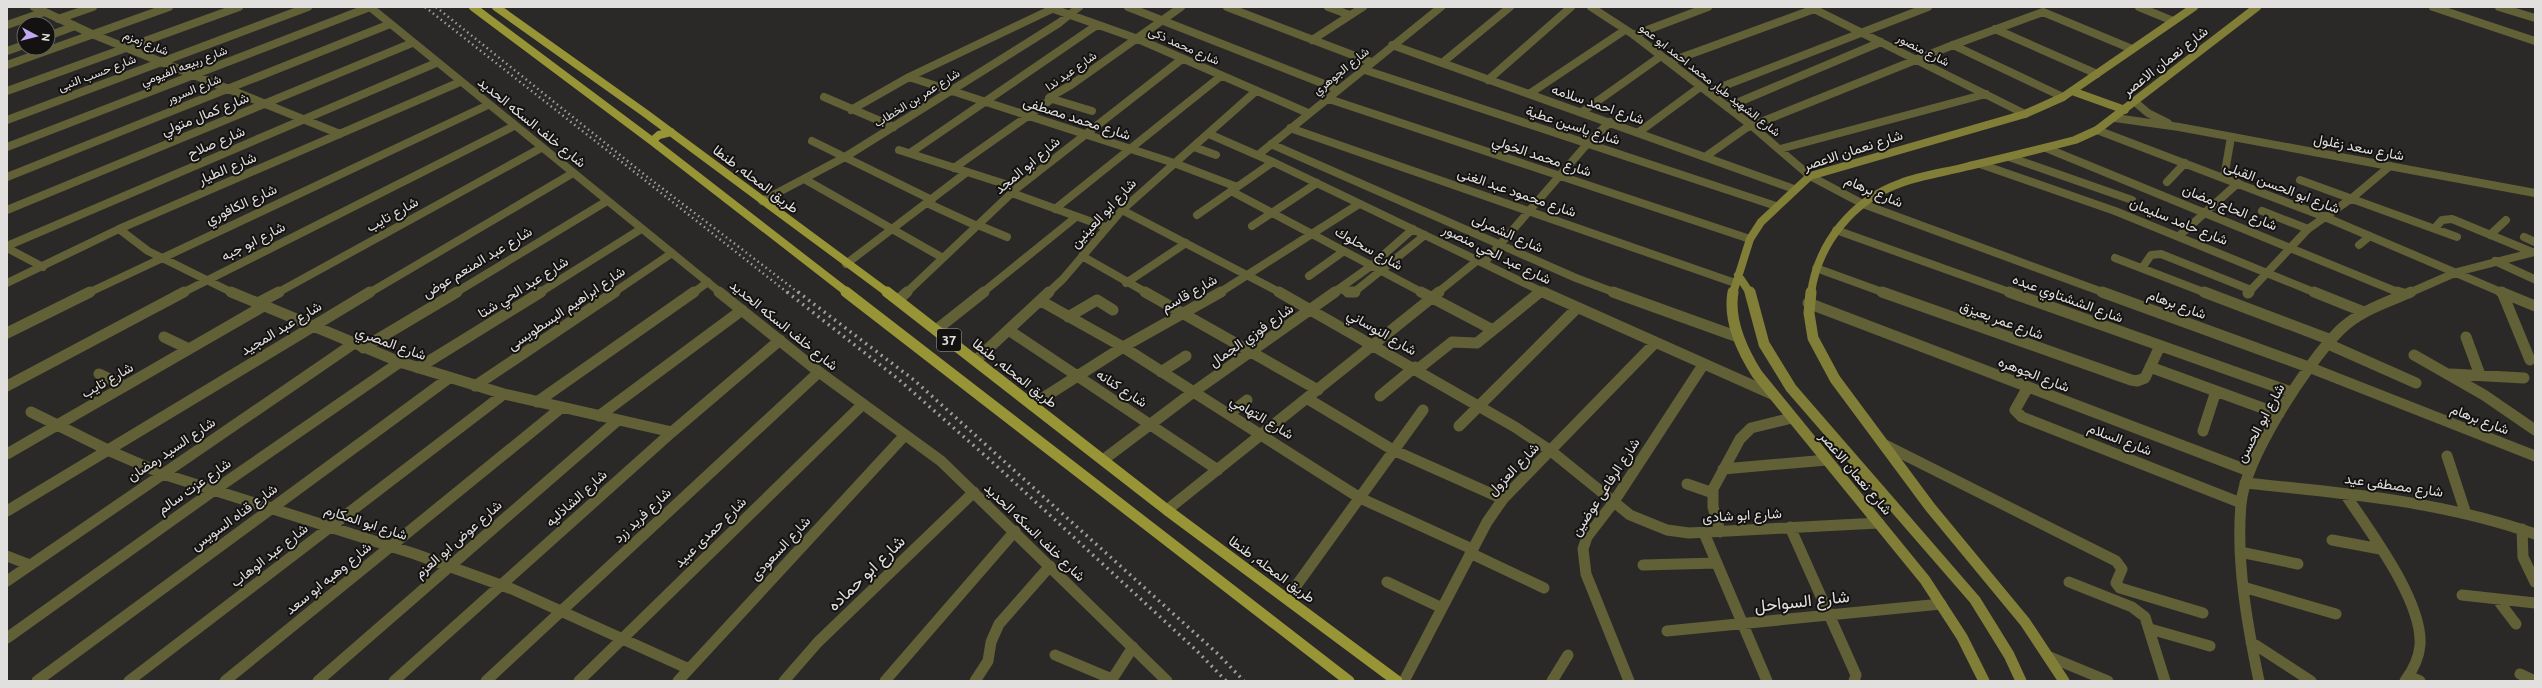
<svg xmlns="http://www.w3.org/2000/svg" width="2542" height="688" font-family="Ubuntu,Vazirmatn,sans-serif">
	<rect width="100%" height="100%" fill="#2b2927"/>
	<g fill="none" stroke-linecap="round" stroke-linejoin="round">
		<path stroke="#616036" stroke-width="8" d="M 34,7 L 92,34 L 340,134
			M 1048,7 L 1138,39 L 1308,113
			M 1128,7 L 1337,89
			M 1227,7 L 1371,62
			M 1328,7 L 1350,15
			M 1591,7 L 1634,35 L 1752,126 L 1810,176 L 1863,204 L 2105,293
			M 1810,7 L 2025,114
			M 2139,7 L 2173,21
			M 2433,7 L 2535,41
			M 58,19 L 93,7
			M 7,25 L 44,12
			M 1995,29 L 2097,74
			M 1634,35 L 1708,7
			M 48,36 L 75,26
			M 1312,40 L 1363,7
			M 1392,45 L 1794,189
			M 1953,45 L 2063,97
			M 7,51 L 24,45
			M 1669,62 L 1817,8
			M 1442,63 L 1510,7
			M 7,65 L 169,7
			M 1362,69 L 1776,206
			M 909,77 L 1174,163 L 1237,187
			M 1488,80 L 1571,7
			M 7,91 L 239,7
			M 1708,92 L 1928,7
			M 1529,94 L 1625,30
			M 824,97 L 894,127
			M 1049,98 L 1092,111
			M 1326,98 L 1750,239
			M 1727,107 L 1881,42
			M 851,110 L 909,77 L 1052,9
			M 1582,112 L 1661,56
			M 7,120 L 308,7
			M 1290,128 L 1735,283
			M 2097,130 L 2325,217 L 2503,293
			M 1639,132 L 1700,87
			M 1209,134 L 1273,162 L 1545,293
			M 812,141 L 932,200
			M 1271,144 L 1576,278 L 1616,293
			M 7,147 L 370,7
			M 1194,147 L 1216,155
			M 2046,148 L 2400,293
			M 1780,149 L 1986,94
			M 899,150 L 1017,188
			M 910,153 L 1097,25
			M 1258,155 L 1441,7
			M 1705,157 L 1746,128 L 1953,45 L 2043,12 L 2132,49
			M 2009,157 L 2132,200
			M 1980,164 L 2115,211 L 2316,293
			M 954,168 L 1049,101 L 1050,97 L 1071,85 L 1181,7
			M 7,177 L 390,24
			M 2224,178 L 2231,137
			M 806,180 L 943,258
			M 2300,180 L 2457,237
			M 2167,182 L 2185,163
			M 1231,191 L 1423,293
			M 1012,193 L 1106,227
			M 762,201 L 845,157 L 1059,23 L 1079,7
			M 927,203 L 977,226
			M 1055,209 L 1221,76
			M 7,210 L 412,43
			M 1122,210 L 1281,293
			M 2262,211 L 2308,229
			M 1197,215 L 1273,162
			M 978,225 L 1007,237
			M 1252,226 L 1317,183
			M 2435,228 L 2442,220 L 2452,219 L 2532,252
			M 119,229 L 148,251 L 233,293
			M 1836,230 L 2012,293
			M 2490,235 L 2506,220
			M 2179,236 L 2238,183
			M 2524,237 L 2535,242
			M 2359,245 L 2370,236
			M 7,246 L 436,63
			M 7,248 L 43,267
			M 1082,256 L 1147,293
			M 2115,258 L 2206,293
			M 2495,261 L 2534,279
			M 1484,263 L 1588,143 L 1610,122
			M 846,264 L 967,172
			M 1816,268 L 1885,293
			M 2142,268 L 2151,255 L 2161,254 L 2251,290
			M 1309,276 L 1344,251
			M 7,283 L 119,229 L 460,82
			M 1126,283 L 1186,243
			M 1339,289 L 1352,293
			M 88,293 L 488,105
			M 182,293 L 514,126
			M 277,293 L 541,148
			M 369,293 L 573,173
			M 455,293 L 607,201
			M 539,293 L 641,229
			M 613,293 L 672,253
			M 693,293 L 708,282
			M 906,293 L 1017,188 L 1182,59
			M 982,293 L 1076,217
			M 1048,293 L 1063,279 L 1122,210 L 1256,91
			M 1219,293 L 1359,204
			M 1333,293 L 1371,266 L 1413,229
			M 1353,293 L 1425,235
			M 1437,293 L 1478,260
			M 1539,293 L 1541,291
			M 2248,293 L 2308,229 L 2352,198 L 2390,166
			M 2409,293 L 2457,272 L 2535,252"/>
		<path stroke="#616036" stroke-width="11" d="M 231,292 L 400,362 L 504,394 L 672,432
			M 1145,292 L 1318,390
			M 1279,292 L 1515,427 L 1551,451 L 1630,515 L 1667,530 L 1689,533 L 1879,523
			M 1348,292 L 1355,292
			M 1421,292 L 1493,330
			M 1543,292 L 1774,395
			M 1613,292 L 1738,337
			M 1882,292 L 2131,380 L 2137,381 L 2145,378 L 2160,346
			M 2009,292 L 2291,392
			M 2102,292 L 2311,368 L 2535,456
			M 2204,292 L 2331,340
			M 2314,292 L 2364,312
			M 2397,292 L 2403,294
			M 2501,292 L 2535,306
			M 2502,292 L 2530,360
			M 2248,293 L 2249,292
			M 898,300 L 907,292
			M 1041,301 L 1123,347 L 1360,498 L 1472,549
			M 1808,303 L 2249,471
			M 256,304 L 279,292
			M 1068,317 L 1097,300 L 1113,310
			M 936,330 L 984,292
			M 1010,331 L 1218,470
			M 7,333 L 90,292
			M 164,337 L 189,349
			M 2466,337 L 2480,375
			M 2328,344 L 2416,383
			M 363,348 L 457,292
			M 2414,355 L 2484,395 L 2535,430
			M 976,360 L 1049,292
			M 2150,367 L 2279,414
			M 418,368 L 541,292
			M 1418,369 L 1452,342 L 1477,343 L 1540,292
			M 1161,372 L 1186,356
			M 99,374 L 124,386
			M 2451,374 L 2524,378
			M 7,386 L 184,292
			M 475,386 L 615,292
			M 2028,387 L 2015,410 L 2022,417 L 2241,503
			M 1380,396 L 1415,367
			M 1308,399 L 1393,450 L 1503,499
			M 537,402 L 694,292
			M 1032,405 L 1123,347 L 1221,292
			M 31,412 L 112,452 L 163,474 L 415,554 L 512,589 L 689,669
			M 1229,414 L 1247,400
			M 599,416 L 742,310
			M 1459,426 L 1577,308
			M 2203,431 L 2216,391
			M 1885,445 L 2116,561 L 2122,569 L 2116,583 L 2120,588 L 2203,613
			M 7,454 L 262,307
			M 2447,456 L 2465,511
			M 1103,460 L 1192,393 L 1335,292
			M 1723,469 L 1827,460
			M 2245,483 C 2344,493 2441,501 2535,534
			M 1687,484 L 1713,493
			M 2345,494 C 2369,530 2423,601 2420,645 C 2419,658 2413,670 2405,681
			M 1167,510 L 1439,292
			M 7,511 L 370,292
			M 1790,527 L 1856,675 L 1854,681
			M 2522,529 L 2523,557 L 2535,582
			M 1720,532 L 1713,507 L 1713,489 L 1740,439 L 1751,428 L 1792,418
			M 1704,533 L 1767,681
			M 2332,540 L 2380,549
			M 2240,552 L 2298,564
			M 1470,553 L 1544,588
			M 7,556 L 30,565
			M 1643,565 L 1717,563
			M 7,581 L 353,344
			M 1387,582 L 1442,608
			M 2069,582 L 2132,607 L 2145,617 L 2165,681
			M 2243,587 L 2336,614
			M 2462,595 L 2535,603
			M 1288,597 L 1423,410
			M 2497,599 L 2516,624
			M 2150,629 L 2210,646
			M 1667,631 L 1941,604
			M 7,638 L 213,491 L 400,362
			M 2251,642 L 2311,681
			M 1055,655 L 1112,679
			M 2050,657 L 2108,681
			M 2520,674 L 2535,681
			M 2409,676 L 2420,681
			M 37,681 L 449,378
			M 129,681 L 504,394
			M 225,681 L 561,408
			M 318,681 L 618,420
			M 394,681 L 672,432 L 780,340
			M 486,681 L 819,372
			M 579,681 L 863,404
			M 678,681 L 905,435
			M 784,681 L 818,642 L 974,492
			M 885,681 L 1015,531
			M 975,681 L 988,661 L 991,642 L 999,624 L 1050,566
			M 1111,681 L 1133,647
			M 1404,681 L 1487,522 L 1503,499 L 1655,343
			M 1552,681 L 1568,655
			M 1629,681 L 1586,574 L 1583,549 L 1587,537 L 1613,503 L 1703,365
			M 2259,681 C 2247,624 2236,562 2241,504 C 2245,458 2307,363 2340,330 C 2359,311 2387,302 2411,292"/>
		<path stroke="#616036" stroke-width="8" d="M 370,7 L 721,293
			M 2499,7 L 2535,18
			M 2135,102 L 2148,113 L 2168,123
			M 2115,118 L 2179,127 L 2535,193"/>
		<path stroke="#616036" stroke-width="11" d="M 719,292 L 819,372 L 941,461 L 1167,681"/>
		<path stroke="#807e37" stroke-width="8" d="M 2072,91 L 2125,110
			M 1738,275 L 1750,293
			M 1733,293 L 1750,239 L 1761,222 L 1810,176 L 2025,114 L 2063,97 L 2194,7
			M 1811,293 C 1818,243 1853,200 1901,183 C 1922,175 1947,172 1969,166 C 2004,158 2040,149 2075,140 L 2097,130 L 2257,7"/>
		<path stroke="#807e37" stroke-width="11" d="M 1733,292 C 1728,321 1742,350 1757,374 L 1925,580 L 1962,637 L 1984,681
			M 1750,292 L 1764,344 L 1791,388 L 1975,600 L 2009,655 L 2021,681
			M 1811,292 L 1809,313 L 1813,338 L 1835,379 L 1930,507 L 2025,622 L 2064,681"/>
		<path stroke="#989536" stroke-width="8" d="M 473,7 L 652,141 L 848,293
			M 496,7 L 645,113 L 888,293
			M 652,141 L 659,135 L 671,132"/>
		<path stroke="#989536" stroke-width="11" d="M 846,292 L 1349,681
			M 887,292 L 1167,510 L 1397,681"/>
		<path stroke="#9e9d9b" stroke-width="2.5" stroke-dasharray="1.5 3.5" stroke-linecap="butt" d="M 425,7 L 788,293
			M 436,7 L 645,175 L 799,293"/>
		<path stroke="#9e9d9b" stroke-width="3.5" stroke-dasharray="2 4.5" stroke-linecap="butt" d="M 787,292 L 897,378 L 989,459 L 1197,651 L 1226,681
			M 798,292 L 914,380 L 1218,654 L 1244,681"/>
	</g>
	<g text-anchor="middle" stroke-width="4" stroke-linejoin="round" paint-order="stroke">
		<g font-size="12" fill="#e1e0de" stroke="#131211">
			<text transform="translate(146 43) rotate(22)" y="4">شارع زمزم</text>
			<text transform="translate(1184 46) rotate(24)" y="4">شارع محمد ذكى</text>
			<text transform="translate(1923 50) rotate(27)" y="4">شارع منصور</text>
			<text transform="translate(184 66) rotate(-21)" y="4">شارع ربيعه الفيومي</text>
			<text transform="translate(1071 71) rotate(-35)" y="4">شارع عيد ندا</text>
			<text transform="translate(1341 71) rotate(-39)" y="4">شارع الجوهري</text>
			<text transform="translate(97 73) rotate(-21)" y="4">شارع حسب النبى</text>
			<text transform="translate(1710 80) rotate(38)" y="4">شارع الشهيد طيار محمد احمد ابو عمو</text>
			<text transform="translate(194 89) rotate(-22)" y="4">شارع السرور</text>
			<text transform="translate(917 98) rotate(-32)" y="4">شارع عمر بن الخطاب</text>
		</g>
		<rect fill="#131211" stroke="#a3a2a0" stroke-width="1" x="937" y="329" width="24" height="22" rx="3"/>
		<g font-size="13" font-weight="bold" fill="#e1e0de">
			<text x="949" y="345">37</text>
		</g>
		<g font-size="14" fill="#e1e0de" stroke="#131211">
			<text transform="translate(2165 61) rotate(-38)" y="5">شارع نعمان الاعصر</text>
			<text transform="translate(1598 104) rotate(19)" y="5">شارع احمد سلامه</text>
			<text transform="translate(205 114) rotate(-22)" y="5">شارع كمال متولي</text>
			<text transform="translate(1077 118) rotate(18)" y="5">شارع محمد مصطفى</text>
			<text transform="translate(532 122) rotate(39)" y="5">شارع خلف السكه الحديد</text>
			<text transform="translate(1573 125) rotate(18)" y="5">شارع ياسين عطية</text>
			<text transform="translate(216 142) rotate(-23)" y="5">شارع صلاح</text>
			<text transform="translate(2359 147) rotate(11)" y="5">شارع سعد زغلول</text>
			<text transform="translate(1853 150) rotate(-18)" y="5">شارع نعمان الاعصر</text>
			<text transform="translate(1542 156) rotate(18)" y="5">شارع محمد الخولي</text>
			<text transform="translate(1027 165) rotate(-40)" y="5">شارع ابو المجد</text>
			<text transform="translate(227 168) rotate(-23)" y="5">شارع الطيار</text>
			<text transform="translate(756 179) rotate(37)" y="5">طريق المحله, طنطا</text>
			<text transform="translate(2282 187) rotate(21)" y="5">شارع ابو الحسن القبلى</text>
			<text transform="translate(1874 191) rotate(23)" y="5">شارع برهام</text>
			<text transform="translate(1517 192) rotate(19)" y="5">شارع محمود عبد الغنى</text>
			<text transform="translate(241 204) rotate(-25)" y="5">شارع الكافوري</text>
			<text transform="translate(2230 207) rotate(22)" y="5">شارع الحاج رمضان</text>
			<text transform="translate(1103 213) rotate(-47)" y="5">شارع ابو العينين</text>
			<text transform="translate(392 214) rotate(-29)" y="5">شارع تايب</text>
			<text transform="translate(2179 221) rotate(22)" y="5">شارع حامد سليمان</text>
			<text transform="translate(1508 233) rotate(24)" y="5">شارع الشمرلى</text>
			<text transform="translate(253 241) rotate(-27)" y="5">شارع ابو جبه</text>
			<text transform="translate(1369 248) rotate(29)" y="5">شارع سحلوك</text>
			<text transform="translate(1497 254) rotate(26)" y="5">شارع عبد الحي منصور</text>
			<text transform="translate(477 262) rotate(-31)" y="5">شارع عبد المنعم عوض</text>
			<text transform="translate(523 287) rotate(-32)" y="5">شارع عبد الحي شتا</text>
			<text transform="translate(1189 293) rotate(-29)" y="5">شارع قاسم</text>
			<text transform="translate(2068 298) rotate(20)" y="5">شارع الششتاوي عبده</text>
			<text transform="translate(2177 304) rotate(20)" y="5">شارع برهام</text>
			<text transform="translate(566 308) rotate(-34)" y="5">شارع ابراهيم البسطويسى</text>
			<text transform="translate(2002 320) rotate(20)" y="5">شارع عمر بعيزق</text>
			<text transform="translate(784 325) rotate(39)" y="5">شارع خلف السكه الحديد</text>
			<text transform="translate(281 328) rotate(-31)" y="5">شارع عبد المجيد</text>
			<text transform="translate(1382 332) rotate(30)" y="5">شارع النوساني</text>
			<text transform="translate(1251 335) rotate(-35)" y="5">شارع فوزي الجمال</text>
			<text transform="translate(391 343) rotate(20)" y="5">شارع المصري</text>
			<text transform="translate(1015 373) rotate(38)" y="5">طريق المحله, طنطا</text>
			<text transform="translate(2034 374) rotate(21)" y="5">شارع الجوهره</text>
			<text transform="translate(107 380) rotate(-30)" y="5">شارع تايب</text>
			<text transform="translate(1122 388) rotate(33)" y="5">شارع كنانه</text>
			<text transform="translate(1262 417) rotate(31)" y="5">شارع التهامي</text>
			<text transform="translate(2480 419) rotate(21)" y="5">شارع برهام</text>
			<text transform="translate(2260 423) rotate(-62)" y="5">شارع ابو الحسن</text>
			<text transform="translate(2120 439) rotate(21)" y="5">شارع السلام</text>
			<text transform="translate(171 449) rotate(-34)" y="5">شارع السيد رمضان</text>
			<text transform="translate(1513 469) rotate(-46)" y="5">شارع العزول</text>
			<text transform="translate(1856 473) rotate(50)" y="5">شارع نعمان الاعصر</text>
			<text transform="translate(2394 485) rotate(8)" y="5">شارع مصطفى عيد</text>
			<text transform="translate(194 486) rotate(-35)" y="5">شارع عزت سالم</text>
			<text transform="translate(1605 487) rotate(-57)" y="5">شارع الرفاعى عوضين</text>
			<text transform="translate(576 498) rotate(-42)" y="5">شارع الشاذليه</text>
			<text transform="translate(642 515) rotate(-43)" y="5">شارع فريد زرد</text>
			<text transform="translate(1742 515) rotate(-3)" y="5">شارع ابو شادى</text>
			<text transform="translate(234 517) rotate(-36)" y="5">شارع قناه السويس</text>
			<text transform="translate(366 522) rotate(18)" y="5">شارع ابو المكارم</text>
			<text transform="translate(710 532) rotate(-44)" y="5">شارع حمدى عبيد</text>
			<text transform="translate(1035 532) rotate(44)" y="5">شارع خلف السكه الحديد</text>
			<text transform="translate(458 539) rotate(-41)" y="5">شارع عوض ابو العزم</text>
			<text transform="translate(780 548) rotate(-47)" y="5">شارع السعودى</text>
			<text transform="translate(269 555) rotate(-38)" y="5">شارع عبد الوهاب</text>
			<text transform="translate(1272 569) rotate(36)" y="5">طريق المحله, طنطا</text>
			<text transform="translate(328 578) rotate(-39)" y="5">شارع وهبه ابو سعد</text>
		</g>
		<g font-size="17" fill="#e1e0de" stroke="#131211">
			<text transform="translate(866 573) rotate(-44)" y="6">شارع ابو حماده</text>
			<text transform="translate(1802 601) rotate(-6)" y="6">شارع السواحل</text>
		</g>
	</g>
	<rect width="2542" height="688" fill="none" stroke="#e1e0de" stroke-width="16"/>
	<g transform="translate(36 36) rotate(97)"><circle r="19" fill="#131211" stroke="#656463"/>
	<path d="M0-3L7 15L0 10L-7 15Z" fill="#c1a8f3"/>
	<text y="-6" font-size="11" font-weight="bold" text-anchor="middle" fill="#e1e0de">N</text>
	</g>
</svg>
